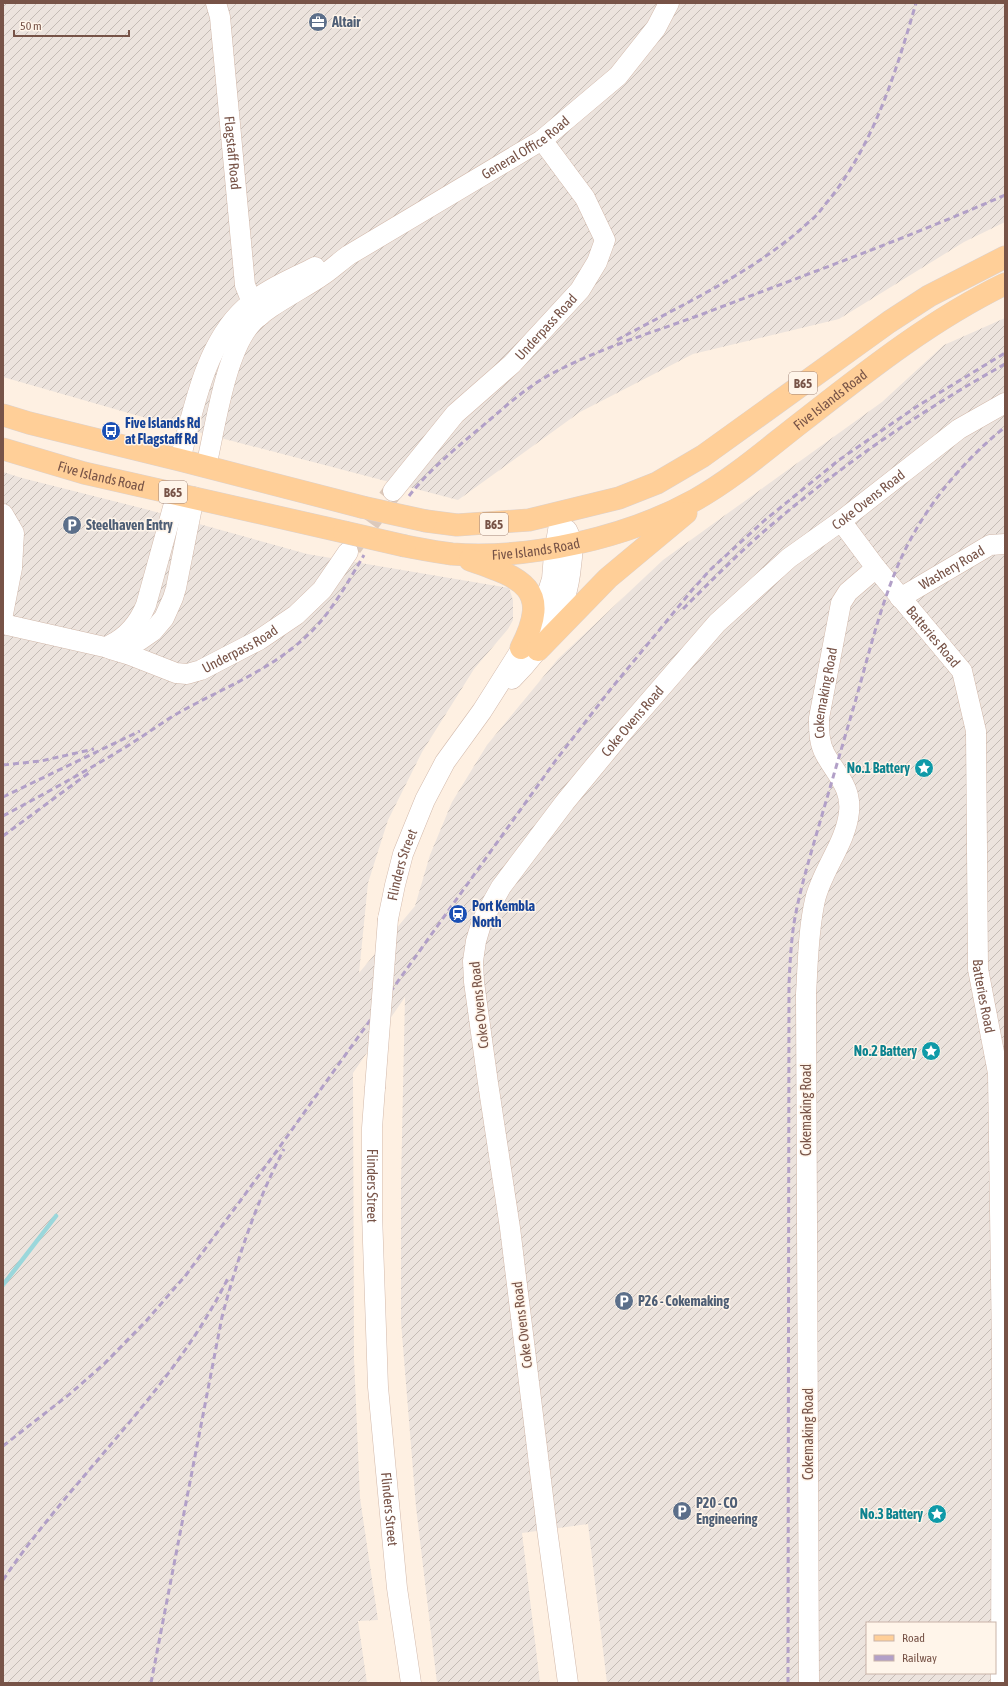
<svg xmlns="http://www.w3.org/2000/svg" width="1008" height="1686" font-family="'Asap Condensed',sans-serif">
	<defs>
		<pattern id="industrial-furrows" width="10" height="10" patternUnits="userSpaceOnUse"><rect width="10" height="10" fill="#ece3dd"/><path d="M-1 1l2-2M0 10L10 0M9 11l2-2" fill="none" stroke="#c4bbb5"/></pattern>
	</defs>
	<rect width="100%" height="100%" fill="#fef0e2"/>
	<path fill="url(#industrial-furrows)" fill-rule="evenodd" d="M 3,3 L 1005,3 L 1005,222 L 964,242 L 839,319 L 693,354 L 580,412 L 458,500 L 160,422 L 3,377 Z
		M 1005,318 L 1005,1683 L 607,1683 L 588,1524 L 522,1533 L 540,1683 L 437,1683 L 416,1507 L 401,1322 L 401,1183 L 405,997 L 353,1073 L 354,1358 L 360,1498 L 378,1620 L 358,1621 L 367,1683 L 3,1683 L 3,472 L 22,478 L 145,509 L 307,554 L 509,588 L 513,600 L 513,620 L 508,629 L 474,669 L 422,752 L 388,820 L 368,883 L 359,973 L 415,906 L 430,855 L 452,802 L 487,745 L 558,659 L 663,560 L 882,402 L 944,345 ZM 867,1623 L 995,1623 L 995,1673 L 867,1673 Z"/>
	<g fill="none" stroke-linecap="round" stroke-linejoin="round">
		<path stroke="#9bd7db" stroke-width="4.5" d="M 3,1285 L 56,1216"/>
		<path stroke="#dcc9bb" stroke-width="20" stroke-dasharray="20 10" stroke-linecap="butt" d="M 352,547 L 393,491"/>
		<g stroke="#d2b9ab" stroke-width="21">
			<g id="minor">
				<path id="s1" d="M 216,3 L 220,17 L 245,285 L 249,295 L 260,316"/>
				<path d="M 180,460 C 193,411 205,344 245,308 C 264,290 292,279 315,267"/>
				<path id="s2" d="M 206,467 C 215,428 225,355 250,325 C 264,308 301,290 320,277 C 330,271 339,262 349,255 L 542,140 L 618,76 L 656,28 L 669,3"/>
				<path id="s3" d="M 393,491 L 455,414 L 512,364 L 580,290 L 597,262 L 605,240 L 585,198 L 542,140"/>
				<path d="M 3,514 L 14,533 L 12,568 L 3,614"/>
				<path id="s4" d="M 841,521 L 876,568 L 962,671 L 976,731 L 978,969 L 998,1073 L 1002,1347 L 1001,1683"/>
				<path id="s5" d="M 900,598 L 990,545 L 1005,544"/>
				<path d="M 3,624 L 109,648 L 124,647 L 140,640 L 153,631 L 164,618 L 173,598 L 176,588 L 194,497"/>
				<path d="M 110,645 C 127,637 139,622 146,605 L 177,493"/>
				<path id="s6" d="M 110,649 L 130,655 L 176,673 L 187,674 L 201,670 L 259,640 L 296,615 L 322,590 L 348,552"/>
				<path d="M 512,679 C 544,647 567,612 571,566 C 572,559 573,551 572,544 C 572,540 569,534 567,530"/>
				<path id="s7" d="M 388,919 L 395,885 L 403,854 L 425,800 L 445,762 L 482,711 L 532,632 L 541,613 L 552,579 L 554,554 L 561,513"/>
				<path id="s8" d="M 375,1088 L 372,1128 L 372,1213 L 378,1387 L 397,1588 L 411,1683"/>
				<path id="s9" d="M 568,1683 L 547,1529 L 510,1228 L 488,1083 L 474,982 L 473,961 L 476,941 L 482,921 L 501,887 L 565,802 L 621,734 L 717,623 L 789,558 L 841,521 L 959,429 L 1005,403"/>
				<path id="s10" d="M 809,1683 L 806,994 C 808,963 808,931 815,900 C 822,870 846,843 849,812 C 852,788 836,774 825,754 C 819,743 819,731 819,718 L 841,603 L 848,592 L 876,568"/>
			</g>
		</g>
		<g stroke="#dcd2cf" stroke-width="23">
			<g id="major">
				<path d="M 3,415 L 29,423 L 180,460 L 362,507"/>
				<path id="s11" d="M 3,449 L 84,473 L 344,532"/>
				<path d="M 426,521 L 457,525 L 529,520 L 619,498 L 657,483 L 703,456 L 889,322 L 929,296 L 1005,257"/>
				<path id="s12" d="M 405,546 C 421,549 436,552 452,554 C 530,560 628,537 695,500 C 734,478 768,448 803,421 C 867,371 931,320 1005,284"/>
				<path d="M 470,560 C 522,578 552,588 521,648"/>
				<path d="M 538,650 L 608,578 L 686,513"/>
			</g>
		</g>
		<use href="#minor" stroke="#fff" stroke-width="20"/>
		<use href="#major" stroke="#ffcf98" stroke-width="22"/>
		<path stroke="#b2a0c8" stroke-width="3" stroke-dasharray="6 4" stroke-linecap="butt" d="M 617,340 C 683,304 755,272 810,221 C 817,216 822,208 828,201 C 874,144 896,72 916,3
			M 409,496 C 429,470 455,449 480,428 C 504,408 526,387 553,373 C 606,345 665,329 721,307 C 816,271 912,236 1005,195
			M 683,609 C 709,583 735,557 762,533 C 837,468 919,412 1005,364
			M 3,765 L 41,761 L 94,749
			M 3,797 L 140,731
			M 3,816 C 42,795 81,774 119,751 C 140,739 159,724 180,712 C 227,686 274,669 313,630 C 334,608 349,580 364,555
			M 3,836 L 90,772
			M 3,1446 L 71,1393 L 105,1363 L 147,1320 L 186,1275 L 276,1152 L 556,760 L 610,690 L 693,589 L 710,570 L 765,520 L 839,460 L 916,407 L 1005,353
			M 3,1580 C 73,1476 173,1391 229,1276
			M 151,1683 L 222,1317 C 237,1260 256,1202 284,1149
			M 788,1683 L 789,984 C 790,963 791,943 794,923 C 799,894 807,867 815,839 C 827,798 839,757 851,716 C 867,663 880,602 904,552 C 928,503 963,461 1005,427"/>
		<g stroke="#d2b9ab" stroke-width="21" stroke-linecap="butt">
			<path id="minor-bridge" d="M 375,1088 L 388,919"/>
		</g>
		<g stroke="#dcd2cf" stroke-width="23" stroke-linecap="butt">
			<path id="major-bridge" d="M 362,507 L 426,521
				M 344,532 L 405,546"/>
		</g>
		<use href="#minor-bridge" stroke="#fff" stroke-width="20"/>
		<use href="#major-bridge" stroke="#ffcf98" stroke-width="22"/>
	</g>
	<defs>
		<g id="office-disc" transform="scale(1)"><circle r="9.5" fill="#5c6f8a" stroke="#fff5ea"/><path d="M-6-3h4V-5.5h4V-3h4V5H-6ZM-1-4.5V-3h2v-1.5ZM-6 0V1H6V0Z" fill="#fff"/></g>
		<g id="bus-disc" transform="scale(1)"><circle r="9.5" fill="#1a4fb4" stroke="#fff5ea"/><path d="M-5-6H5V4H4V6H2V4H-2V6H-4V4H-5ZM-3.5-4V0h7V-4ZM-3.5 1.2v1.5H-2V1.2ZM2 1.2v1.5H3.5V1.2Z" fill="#fff"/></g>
		<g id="parking-disc" transform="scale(1)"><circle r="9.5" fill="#5c6f8a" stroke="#fff5ea"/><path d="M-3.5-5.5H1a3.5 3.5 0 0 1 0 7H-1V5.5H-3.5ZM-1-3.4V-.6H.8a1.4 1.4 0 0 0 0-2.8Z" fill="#fff"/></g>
		<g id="sight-disc" transform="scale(1)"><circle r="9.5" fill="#0f9aa8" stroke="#fff5ea"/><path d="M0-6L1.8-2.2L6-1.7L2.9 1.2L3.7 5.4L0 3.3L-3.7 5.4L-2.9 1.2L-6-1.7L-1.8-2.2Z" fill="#fff"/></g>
		<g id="station-disc" transform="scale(1)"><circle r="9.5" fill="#1a4fb4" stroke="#fff5ea"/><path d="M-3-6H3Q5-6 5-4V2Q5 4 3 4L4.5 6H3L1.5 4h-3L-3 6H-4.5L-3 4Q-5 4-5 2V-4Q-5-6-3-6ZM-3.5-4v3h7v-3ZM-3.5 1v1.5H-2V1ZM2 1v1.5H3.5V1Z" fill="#fff"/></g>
	</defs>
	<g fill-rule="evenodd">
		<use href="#office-disc" x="318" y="22"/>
		<use href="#bus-disc" x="111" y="431"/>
		<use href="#parking-disc" x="72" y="525"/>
		<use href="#sight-disc" x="924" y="768"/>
		<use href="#station-disc" x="458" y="914"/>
		<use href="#sight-disc" x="931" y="1051"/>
		<use href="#parking-disc" x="624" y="1301"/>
		<use href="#parking-disc" x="682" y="1511"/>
		<use href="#sight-disc" x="937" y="1514"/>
	</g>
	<g text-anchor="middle" stroke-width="3" stroke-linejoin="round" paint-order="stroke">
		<g fill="#fff5ea" stroke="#a08478" stroke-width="1">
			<rect x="789" y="372" width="28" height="22" rx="3"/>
			<rect x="159" y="481" width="28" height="22" rx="3"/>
			<rect x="480" y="513" width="28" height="22" rx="3"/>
		</g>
		<g font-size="13" font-weight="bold" fill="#775347">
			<text x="803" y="388">B65</text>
			<text x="173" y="497">B65</text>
			<text x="494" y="529">B65</text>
		</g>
		<g font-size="14" font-weight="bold" fill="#4e5e75" stroke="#fff5ea" text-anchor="start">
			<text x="332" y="27">Altair</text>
			<text x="86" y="530">Steelhaven Entry</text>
			<text x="638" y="1306">P26 - Cokemaking</text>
			<text x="696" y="1508">P20 - CO<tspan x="696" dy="16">Engineering</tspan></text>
		</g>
		<g font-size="14" fill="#775347" stroke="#fff5ea">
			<text dy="5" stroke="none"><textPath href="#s2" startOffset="478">General Office Road</textPath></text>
			<text dy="5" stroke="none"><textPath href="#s1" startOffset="151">Flagstaff Road</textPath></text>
			<text dy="5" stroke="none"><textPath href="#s3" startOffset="225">Underpass Road</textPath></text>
			<text dy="5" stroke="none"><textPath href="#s12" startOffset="468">Five Islands Road</textPath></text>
			<text dy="5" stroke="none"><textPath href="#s11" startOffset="102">Five Islands Road</textPath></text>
			<text dy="5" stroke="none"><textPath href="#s9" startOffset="1345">Coke Ovens Road</textPath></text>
			<text dy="5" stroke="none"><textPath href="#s12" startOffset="132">Five Islands Road</textPath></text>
			<text dy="5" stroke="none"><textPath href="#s5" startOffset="60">Washery Road</textPath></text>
			<text dy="5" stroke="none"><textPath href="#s4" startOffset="148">Batteries Road</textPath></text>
			<text dy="5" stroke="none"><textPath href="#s6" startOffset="140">Underpass Road</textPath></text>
			<text dy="5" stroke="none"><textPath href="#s10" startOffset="1005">Cokemaking Road</textPath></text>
			<text dy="5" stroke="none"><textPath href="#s9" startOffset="1020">Coke Ovens Road</textPath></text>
			<text dy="5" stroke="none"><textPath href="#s7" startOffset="56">Flinders Street</textPath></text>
			<text dy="5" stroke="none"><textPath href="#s4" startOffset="520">Batteries Road</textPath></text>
			<text transform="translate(479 1005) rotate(-96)" y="5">Coke Ovens Road</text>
			<text transform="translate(806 1110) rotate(-90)" y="5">Cokemaking Road</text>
			<text dy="5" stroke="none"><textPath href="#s8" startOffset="98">Flinders Street</textPath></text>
			<text transform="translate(522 1325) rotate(-97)" y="5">Coke Ovens Road</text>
			<text transform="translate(808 1434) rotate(-90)" y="5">Cokemaking Road</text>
			<text dy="5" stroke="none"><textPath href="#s8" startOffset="422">Flinders Street</textPath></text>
		</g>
		<g font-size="14" font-weight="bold" fill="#164399" stroke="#fff5ea" text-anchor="start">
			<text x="125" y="428">Five Islands Rd<tspan x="125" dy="16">at Flagstaff Rd</tspan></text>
			<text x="472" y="911">Port Kembla<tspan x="472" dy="16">North</tspan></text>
		</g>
		<g font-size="14" font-weight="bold" fill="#0d838f" stroke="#fff5ea" text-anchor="end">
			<text x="910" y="773">No.1 Battery</text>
			<text x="917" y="1056">No.2 Battery</text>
			<text x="923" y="1519">No.3 Battery</text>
		</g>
	</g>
	<rect width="1008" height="1686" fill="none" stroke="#775347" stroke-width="8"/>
	<rect x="866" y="1622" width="130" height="52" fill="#fff5ea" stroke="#c9b4a9"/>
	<rect x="874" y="1635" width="20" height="6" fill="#ffcf98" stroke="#c9b4a9"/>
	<text x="902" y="1642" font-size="12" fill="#775347">Road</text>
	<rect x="874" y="1655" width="20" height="6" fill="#b2a0c8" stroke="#c9b4a9"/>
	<text x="902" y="1662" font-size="12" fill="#775347">Railway</text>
	<path d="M14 30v6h115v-6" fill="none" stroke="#775347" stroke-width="2"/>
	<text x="20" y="30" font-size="12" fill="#775347" stroke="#fff5ea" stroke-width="3" paint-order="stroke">50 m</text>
</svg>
